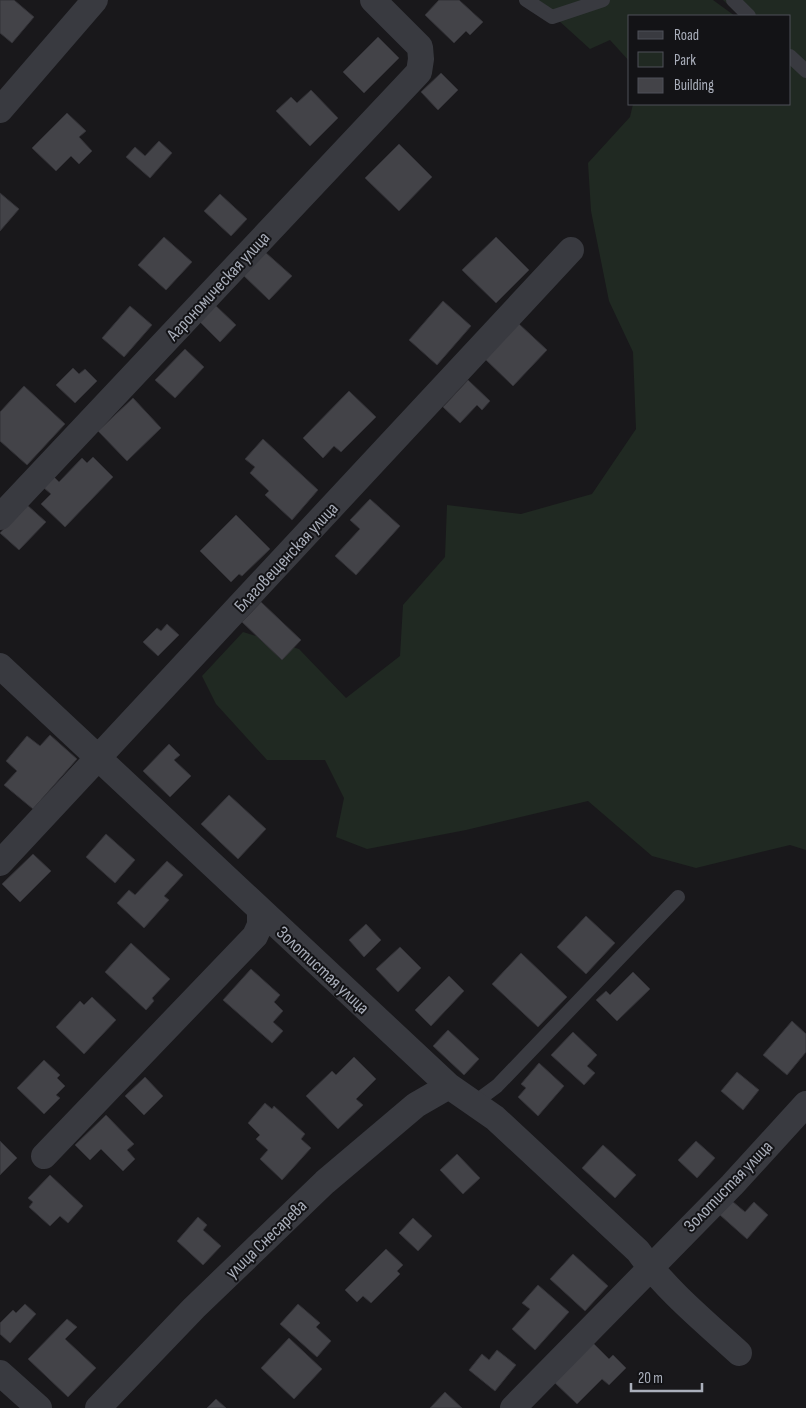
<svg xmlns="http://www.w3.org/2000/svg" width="806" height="1408" font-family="'Sofia Sans Condensed',sans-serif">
	<rect width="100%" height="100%" fill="#19181b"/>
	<path fill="#202922" d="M 536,0 L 713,0 L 735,16 L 630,16 L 630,62 L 610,40 L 590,49 Z
		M 723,0 L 806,0 L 806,850 L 790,845 L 696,868 L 652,856 L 588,801 L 466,830 L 367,849 L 336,837 L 344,798 L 325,760 L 267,760 L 216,704 L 202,676 L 243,632 L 299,649 L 346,698 L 400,656 L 403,605 L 445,557 L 447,505 L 521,514 L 592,494 L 636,429 L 633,352 L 609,301 L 591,211 L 588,163 L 630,117 L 633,104 L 790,104 L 790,16 L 740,16 Z"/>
	<path fill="#434348" stroke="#333237" d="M 0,0 L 14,0 L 34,17 L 12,43 L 0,33 Z
		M 439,0 L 459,0 L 483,22 L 470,35 L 466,31 L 454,43 L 425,15 Z
		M 378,37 L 399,58 L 364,93 L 343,72 Z
		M 441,73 L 458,90 L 438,110 L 421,92 Z
		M 311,90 L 338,118 L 310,146 L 276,111 L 291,97 L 297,103 Z
		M 67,113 L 86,131 L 79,137 L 92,151 L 79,164 L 71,156 L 56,171 L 32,148 Z
		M 159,141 L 172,153 L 150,178 L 126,157 L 135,147 L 145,156 Z
		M 399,144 L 432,177 L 399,211 L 365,178 Z
		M 0,193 L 19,209 L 0,231 Z
		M 220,194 L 247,219 L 231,236 L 204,211 Z
		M 164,237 L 192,262 L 166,290 L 138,265 Z
		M 496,237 L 529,270 L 496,303 L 462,270 Z
		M 265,252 L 292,276 L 269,300 L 243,275 Z
		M 443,301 L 471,326 L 437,365 L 409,340 Z
		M 215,305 L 236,325 L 220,342 L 199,321 Z
		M 130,306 L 152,325 L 124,357 L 102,338 Z
		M 518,323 L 547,350 L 513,386 L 484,358 Z
		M 185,349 L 204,367 L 175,398 L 155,380 Z
		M 73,368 L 79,374 L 85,369 L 97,381 L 75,403 L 56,385 Z
		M 468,380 L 490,401 L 482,410 L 477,405 L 460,423 L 443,407 Z
		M 24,386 L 65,424 L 27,465 L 0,441 L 0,412 Z
		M 349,391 L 376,417 L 341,452 L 334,446 L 323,458 L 303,438 Z
		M 133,398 L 161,428 L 127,461 L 98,431 Z
		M 263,439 L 318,490 L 292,520 L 265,495 L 269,491 L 250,473 L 255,467 L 245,459 Z
		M 93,457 L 113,477 L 65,527 L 41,504 L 51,494 L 44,488 L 54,477 L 59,482 L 82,458 L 87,463 Z
		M 370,499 L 400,526 L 356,575 L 335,556 L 360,529 L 350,520 Z
		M 26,504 L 46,522 L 19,550 L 0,533 Z
		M 236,515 L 270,549 L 242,576 L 239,574 L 231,582 L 200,551 Z
		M 261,602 L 301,640 L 282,660 L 242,622 Z
		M 167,624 L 179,635 L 158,656 L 143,642 L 157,628 L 161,631 Z
		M 50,735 L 77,759 L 33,809 L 4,785 L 17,771 L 6,761 L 27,736 L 40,746 Z
		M 169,744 L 180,755 L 174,760 L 191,776 L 170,797 L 143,771 Z
		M 229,795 L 266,829 L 238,859 L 201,824 Z
		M 106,834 L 135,860 L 115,883 L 86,857 Z
		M 33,854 L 51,871 L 20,902 L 2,884 Z
		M 167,861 L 183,875 L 164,896 L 169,900 L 144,928 L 117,903 L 129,890 L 135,895 Z
		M 586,916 L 615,943 L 586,974 L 557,947 Z
		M 366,924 L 381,940 L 364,957 L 349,940 Z
		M 131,943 L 170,979 L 152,998 L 154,1001 L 146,1010 L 105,972 Z
		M 400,947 L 421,968 L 398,992 L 376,969 Z
		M 521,953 L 567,997 L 538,1027 L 492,984 Z
		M 251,969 L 280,995 L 274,1002 L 283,1011 L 273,1022 L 283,1031 L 272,1043 L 223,1000 Z
		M 633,972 L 650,989 L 617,1021 L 596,1000 L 606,991 L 610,995 Z
		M 449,976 L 464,991 L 431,1026 L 415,1010 Z
		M 92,997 L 116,1020 L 84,1054 L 56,1027 L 80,1001 L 84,1005 Z
		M 792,1021 L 806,1034 L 806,1052 L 787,1075 L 763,1055 Z
		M 448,1030 L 479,1059 L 464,1075 L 433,1046 Z
		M 573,1032 L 597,1055 L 587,1066 L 595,1073 L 584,1085 L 551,1055 Z
		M 354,1057 L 376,1079 L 356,1099 L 363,1105 L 338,1129 L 306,1096 L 332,1071 L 336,1075 Z
		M 44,1060 L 60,1075 L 57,1078 L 65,1086 L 56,1095 L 60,1098 L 44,1114 L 17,1088 Z
		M 539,1063 L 564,1086 L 538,1116 L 518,1097 L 526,1088 L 521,1084 Z
		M 737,1072 L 759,1090 L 743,1110 L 721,1091 Z
		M 145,1077 L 163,1096 L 144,1115 L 125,1096 Z
		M 265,1103 L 272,1109 L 274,1106 L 305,1134 L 301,1139 L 311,1148 L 282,1180 L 260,1159 L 268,1150 L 256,1139 L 260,1135 L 248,1123 Z
		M 106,1115 L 134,1144 L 127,1150 L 135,1159 L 123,1171 L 101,1149 L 90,1160 L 75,1145 Z
		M 0,1141 L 17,1158 L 0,1175 Z
		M 696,1141 L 715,1158 L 697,1178 L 678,1160 Z
		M 603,1145 L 636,1175 L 615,1198 L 582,1168 Z
		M 457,1154 L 480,1178 L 463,1194 L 440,1170 Z
		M 50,1175 L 83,1206 L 68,1223 L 60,1216 L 50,1226 L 29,1207 L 33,1202 L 28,1198 Z
		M 732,1201 L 745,1212 L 754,1202 L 768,1215 L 747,1239 L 720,1215 Z
		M 198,1217 L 207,1225 L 203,1230 L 221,1246 L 203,1265 L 177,1241 Z
		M 413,1218 L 432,1236 L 418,1251 L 399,1233 Z
		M 386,1249 L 403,1265 L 397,1271 L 400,1274 L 371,1303 L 363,1296 L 357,1302 L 345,1290 Z
		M 573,1254 L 608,1286 L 585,1311 L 550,1279 Z
		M 538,1285 L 569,1312 L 535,1350 L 512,1329 L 530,1309 L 522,1303 Z
		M 25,1304 L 36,1314 L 10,1343 L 0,1334 L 0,1323 L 13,1310 L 16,1313 Z
		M 298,1304 L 320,1323 L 316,1327 L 331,1341 L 317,1357 L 280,1324 Z
		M 67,1319 L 77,1327 L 65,1339 L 96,1368 L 68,1397 L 28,1359 Z
		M 289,1338 L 322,1369 L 294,1399 L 261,1368 Z
		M 592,1342 L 609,1359 L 613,1355 L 626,1368 L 609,1385 L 602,1379 L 577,1404 L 553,1381 Z
		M 497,1350 L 516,1365 L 495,1391 L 469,1370 L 482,1354 L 489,1360 Z
		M 445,1392 L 462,1408 L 430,1408 Z
		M 216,1399 L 226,1408 L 207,1408 Z"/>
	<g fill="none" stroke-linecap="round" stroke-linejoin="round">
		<path stroke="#393a40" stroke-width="14" d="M 526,0 L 552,17 L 603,0
			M 733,0 L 749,16
			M 790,56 L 806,71
			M 474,1103 L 497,1086 L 678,897"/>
		<path stroke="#393a40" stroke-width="26" d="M 0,110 L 95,0
			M 0,517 L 419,72 L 421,59 L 420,47 L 373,0
			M 0,666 L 449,1086 L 495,1118 L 638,1251 C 666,1290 704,1321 739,1353
			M 0,863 L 571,250
			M 44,1156 L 255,936 L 260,925 L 260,910
			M 0,1373 L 39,1408
			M 98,1408 L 194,1308 L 325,1182 L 416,1105 L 449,1086
			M 513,1408 L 732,1185 L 806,1104"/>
	</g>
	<g text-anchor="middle" stroke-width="4" stroke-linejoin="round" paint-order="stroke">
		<g font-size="18" fill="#aaafbb" stroke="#131316">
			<text transform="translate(218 286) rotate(-47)" y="6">Агрономическая улица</text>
			<text transform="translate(286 557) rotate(-47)" y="6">Благовещенская улица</text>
			<text transform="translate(323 970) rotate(43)" y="6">Золотистая улица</text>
			<text transform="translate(728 1186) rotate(-46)" y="6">Золотистая улица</text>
			<text transform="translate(266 1239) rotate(-44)" y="6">улица Снесарева</text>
		</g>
	</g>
	<rect x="628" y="15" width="162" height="90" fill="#131316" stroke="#4f5158"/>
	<rect x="638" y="31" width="25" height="8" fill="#393a40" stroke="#4f5158"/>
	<text x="674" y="40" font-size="15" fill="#aaafbb">Road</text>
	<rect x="638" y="52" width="25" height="15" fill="#202922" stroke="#4f5158"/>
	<text x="674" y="65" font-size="15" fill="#aaafbb">Park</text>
	<rect x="638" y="78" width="25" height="15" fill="#434348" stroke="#4f5158"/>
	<text x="674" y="90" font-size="15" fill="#aaafbb">Building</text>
	<path d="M631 1383v8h71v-8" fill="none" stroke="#aaafbb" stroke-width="2.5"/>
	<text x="638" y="1383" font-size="15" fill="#aaafbb" stroke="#131316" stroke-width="4" paint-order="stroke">20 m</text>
</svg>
